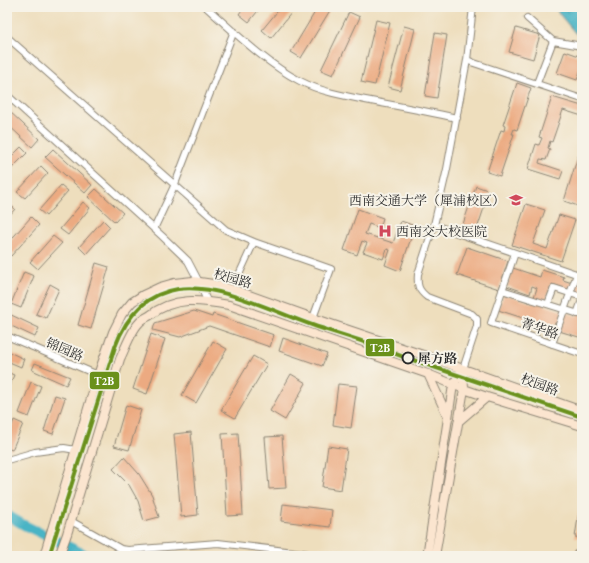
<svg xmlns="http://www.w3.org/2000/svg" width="589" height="563" font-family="'EB Garamond','Noto Serif SC',serif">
	<defs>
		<pattern id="water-ripples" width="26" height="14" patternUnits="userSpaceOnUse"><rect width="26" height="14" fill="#48b4c5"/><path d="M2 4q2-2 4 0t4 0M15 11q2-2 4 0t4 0" fill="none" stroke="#3c93a0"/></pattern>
	</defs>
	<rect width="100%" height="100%" fill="#f7f3e8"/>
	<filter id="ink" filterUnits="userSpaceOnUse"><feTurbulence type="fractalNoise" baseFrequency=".025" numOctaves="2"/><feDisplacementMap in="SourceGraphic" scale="8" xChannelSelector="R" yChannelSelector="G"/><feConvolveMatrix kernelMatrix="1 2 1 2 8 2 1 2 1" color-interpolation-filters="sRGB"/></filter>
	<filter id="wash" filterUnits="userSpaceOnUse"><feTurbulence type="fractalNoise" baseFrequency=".012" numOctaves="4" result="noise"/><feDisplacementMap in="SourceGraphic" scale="16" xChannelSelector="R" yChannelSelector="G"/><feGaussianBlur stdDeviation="0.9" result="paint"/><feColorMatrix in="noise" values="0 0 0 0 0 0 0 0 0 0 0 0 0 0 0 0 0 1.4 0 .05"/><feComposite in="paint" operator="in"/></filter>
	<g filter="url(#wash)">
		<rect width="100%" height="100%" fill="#eedebd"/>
		<path fill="url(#water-ripples)" stroke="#3a7078" d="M 554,7 L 582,7 L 582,35 L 576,34 L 561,16 Z"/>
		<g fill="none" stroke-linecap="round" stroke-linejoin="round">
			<path stroke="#48b4c5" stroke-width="10" d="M 7,515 L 24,525 L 88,556"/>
		</g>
		<g id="blocks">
			<path fill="#ecaa81" d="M 244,7 L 261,7 L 249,22 L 239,14 Z
				M 281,7 L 296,7 L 271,38 L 262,30 Z
				M 318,7 L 332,7 L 301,58 L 291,52 Z
				M 442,7 L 453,7 L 452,9 L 442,8 Z
				M 349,12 L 360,17 L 333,75 L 321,70 Z
				M 376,20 L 390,23 L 375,85 L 361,82 Z
				M 404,26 L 415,29 L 400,90 L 388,87 Z
				M 516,28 L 540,35 L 533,59 L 509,52 Z
				M 435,33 L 447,35 L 437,98 L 425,96 Z
				M 565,51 L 582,57 L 582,66 L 577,80 L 557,73 Z
				M 517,83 L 531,88 L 517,130 L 514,129 L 512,134 L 514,134 L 500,176 L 487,172 L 501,130 L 504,131 L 505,126 L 503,125 Z
				M 552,97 L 582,106 L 582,116 L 563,110 L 552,142 L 550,141 L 548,148 L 550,149 L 546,160 L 540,159 L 539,163 L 563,171 L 560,179 L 528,169 L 536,144 L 539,145 L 542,138 L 539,137 Z
				M 7,109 L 39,139 L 32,147 L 7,124 Z
				M 582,145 L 582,193 L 578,206 L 564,201 L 578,156 L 580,157 L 581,153 L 579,152 Z
				M 21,147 L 27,153 L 7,173 L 7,161 Z
				M 53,149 L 92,185 L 85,193 L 45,157 Z
				M 41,166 L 48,173 L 25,198 L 17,192 Z
				M 61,185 L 68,191 L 46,216 L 39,210 Z
				M 476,186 L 490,191 L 487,198 L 484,197 L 483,201 L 486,202 L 476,232 L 462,227 Z
				M 96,189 L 123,213 L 115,222 L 88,197 Z
				M 83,202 L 90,208 L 68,235 L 60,229 Z
				M 8,203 L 15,209 L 7,218 L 7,204 Z
				M 526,204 L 545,210 L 533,244 L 547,249 L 559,215 L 575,220 L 561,261 L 512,245 Z
				M 358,209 L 383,218 L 380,228 L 369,224 L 365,234 L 393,243 L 401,221 L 415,226 L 400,271 L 385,265 L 390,250 L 387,249 L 383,259 L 363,252 L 367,243 L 362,241 L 357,255 L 344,250 Z
				M 31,217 L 39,225 L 11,256 L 7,252 L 7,244 Z
				M 103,220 L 110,227 L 86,254 L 79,247 Z
				M 53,236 L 62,243 L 38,269 L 30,262 Z
				M 467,247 L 508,261 L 499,289 L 457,275 Z
				M 96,263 L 109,267 L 91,329 L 78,325 Z
				M 513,268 L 540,277 L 542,270 L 564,277 L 563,280 L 575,284 L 576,282 L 582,284 L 582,294 L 552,284 L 544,305 L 577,316 L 582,303 L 582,338 L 559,331 L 558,324 L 555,323 L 554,328 L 498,310 L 504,294 L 532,303 L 537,288 L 532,286 L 530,294 L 507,286 Z
				M 24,272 L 34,276 L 21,308 L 11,304 Z
				M 50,284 L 59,289 L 46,318 L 36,314 Z
				M 194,311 L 212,317 L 213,314 L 274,335 L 270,347 L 209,326 L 180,337 L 153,330 L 155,323 Z
				M 7,313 L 39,328 L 35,337 L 7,324 Z
				M 151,334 L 165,339 L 147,394 L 133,389 Z
				M 283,338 L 327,354 L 322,366 L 279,351 Z
				M 213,341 L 227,349 L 196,403 L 182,395 Z
				M 7,351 L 24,359 L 21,367 L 7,361 Z
				M 253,356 L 267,364 L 235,418 L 221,410 Z
				M 35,363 L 70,377 L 66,385 L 32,370 Z
				M 7,372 L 14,375 L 7,391 Z
				M 291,374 L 306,383 L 285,420 L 270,411 Z
				M 31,382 L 41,386 L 29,417 L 19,413 Z
				M 338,384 L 357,386 L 351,428 L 333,425 Z
				M 55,395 L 65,398 L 53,434 L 44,431 Z
				M 126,405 L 141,410 L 129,450 L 114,446 Z
				M 14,420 L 23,424 L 12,450 L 7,448 L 7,438 Z
				M 191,432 L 198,515 L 181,517 L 174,434 Z
				M 238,433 L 243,515 L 227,516 L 222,434 Z
				M 282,436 L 286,488 L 269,489 L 265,437 Z
				M 328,446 L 347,449 L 341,490 L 322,487 Z
				M 124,457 L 139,474 L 152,495 L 159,517 L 144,521 L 138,501 L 129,485 L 113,469 Z
				M 581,498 L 582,498 L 582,538 L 575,537 Z
				M 283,504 L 332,510 L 330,527 L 281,521 Z
				M 582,550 L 582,556 L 574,556 L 574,551 Z"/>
		</g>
	</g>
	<g filter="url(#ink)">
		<use href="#blocks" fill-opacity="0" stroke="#8c8474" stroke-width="1"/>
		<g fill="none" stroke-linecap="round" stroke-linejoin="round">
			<g stroke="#8c8474" stroke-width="8">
				<path id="street" d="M 206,7 C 234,32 267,64 300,81 C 323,93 350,97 376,102 C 403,107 430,112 457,118
					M 527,18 L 553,41
					M 7,37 L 226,230 L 254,242 L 331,269 L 313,318
					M 467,60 L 474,63 L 582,99
					M 537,83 L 553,41 L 582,46
					M 7,95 L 162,236 L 188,261 L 199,282 L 207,301
					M 434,225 L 582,276
					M 154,229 L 175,184 L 234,31
					M 515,253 L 491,323 L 582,354
					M 237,279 L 254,242
					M 502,290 L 582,315
					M 548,304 L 554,288 L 582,297
					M 577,314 L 582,300
					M 7,336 L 98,375 L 114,381
					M 552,344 L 577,274
					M 463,369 L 477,326 L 477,319 L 472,314 L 427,297 C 418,290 417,285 418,274 L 434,225 L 447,169 L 467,60 L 473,7
					M 7,460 L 35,452 L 64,448 L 76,450
					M 71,521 L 121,549 L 128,550 L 218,543 L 303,553 L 319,556"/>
			</g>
			<g stroke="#8c8474" stroke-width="10">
				<path id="secondary" d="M 428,374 L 448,417
					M 459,421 L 487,397
					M 44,556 L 98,375 L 113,332 L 122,314 L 132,302 L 143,295 L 160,287 L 174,283 L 193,281 L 213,284 L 235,290 L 316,319 L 435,359 L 582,411
					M 59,556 L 67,534 L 120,359 C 125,349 131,331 139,323 C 141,320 145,318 149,316 C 174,296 200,300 229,305 L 428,374 L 464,389 L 487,397 L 582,426
					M 427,556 L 453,385 L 463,369
					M 435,556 L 463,395 L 464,389 L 463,370"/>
			</g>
			<use href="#street" stroke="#fff" stroke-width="6"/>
			<use href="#secondary" stroke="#fbe5cf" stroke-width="8"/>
			<g stroke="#f7f3e8" stroke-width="7">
				<path id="tram-1" d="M 49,556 L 115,347 C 126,317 145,294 178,289 C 219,283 274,312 312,325 C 329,331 347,336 364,342 C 377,346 390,352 404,357 C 463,377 523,397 582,417"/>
			</g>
			<use href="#tram-1" stroke="#6a911a" stroke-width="4"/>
		</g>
	</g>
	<defs>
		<g id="university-bare" transform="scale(1.08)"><path d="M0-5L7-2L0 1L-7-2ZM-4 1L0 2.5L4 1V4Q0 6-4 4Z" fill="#d1495b" stroke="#f7f3e8" stroke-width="2.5" paint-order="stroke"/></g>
		<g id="hospital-bare" transform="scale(1.08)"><path d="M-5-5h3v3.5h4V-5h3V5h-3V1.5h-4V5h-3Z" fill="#d1495b" stroke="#f7f3e8" stroke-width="2.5" paint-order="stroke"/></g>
	</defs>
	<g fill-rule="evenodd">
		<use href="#university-bare" x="516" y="200"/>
		<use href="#hospital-bare" x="385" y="231"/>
	</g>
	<circle fill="#f7f3e8" stroke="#2b2b2b" stroke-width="2" cx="408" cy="358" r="5.5"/>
	<g text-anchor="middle" stroke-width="4" stroke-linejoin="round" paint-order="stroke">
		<g font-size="13" fill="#2b2b2b" stroke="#f7f3e8" text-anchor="end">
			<text x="505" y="205">西南交通大学（犀浦校区）</text>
			<text x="396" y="236" text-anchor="start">西南交大校医院</text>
		</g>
		<g font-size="13" fill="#2b2b2b" stroke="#f7f3e8">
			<text transform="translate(233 278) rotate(16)" y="5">校园路</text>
			<text transform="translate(540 328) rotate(19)" y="5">菁华路</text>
			<text transform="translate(65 349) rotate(23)" y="5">锦园路</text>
			<text transform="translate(540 384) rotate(20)" y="5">校园路</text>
		</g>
		<g font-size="13" font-weight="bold" fill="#2b2b2b" stroke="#f7f3e8" text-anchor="start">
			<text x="418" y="363">犀方路</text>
		</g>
	</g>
	<g stroke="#f7f3e8" stroke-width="1.5">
		<rect x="365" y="338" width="30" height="19" rx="4" fill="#6a911a"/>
		<rect x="89" y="371" width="31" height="19" rx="4" fill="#6a911a"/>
	</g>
	<g font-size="11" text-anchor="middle" font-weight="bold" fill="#fff">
		<text x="380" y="352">T2B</text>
		<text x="104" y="385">T2B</text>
	</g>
	<rect width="589" height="563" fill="none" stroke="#f7f3e8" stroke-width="24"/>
</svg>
